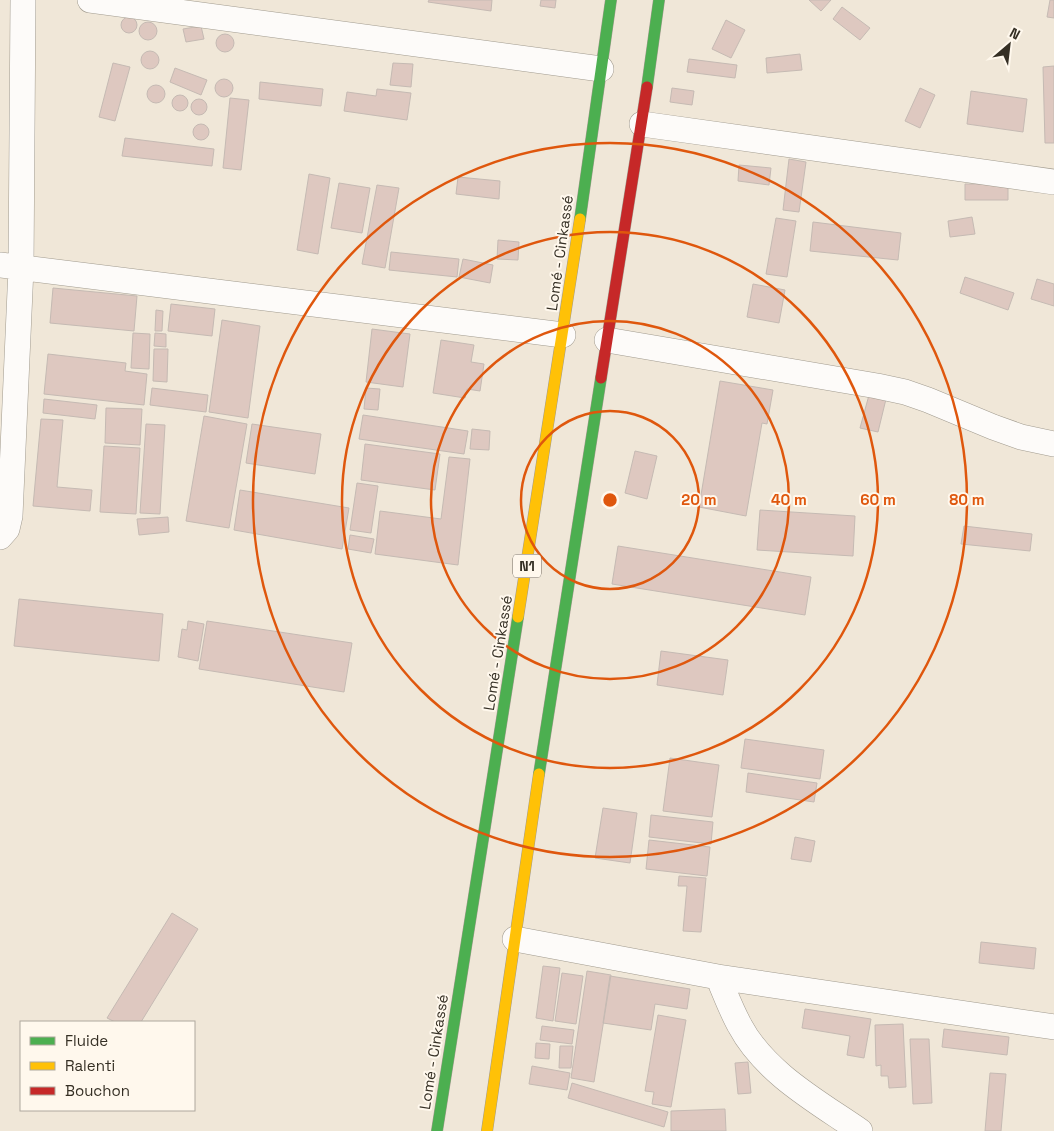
<svg xmlns="http://www.w3.org/2000/svg" width="1054" height="1131" font-family="'Space Grotesk',sans-serif">
	<rect width="100%" height="100%" fill="#f0e7d8"/>
	<path fill="#dec8c0" stroke="#c5bab3" d="M 429,0 L 492,0 L 491,11 L 428,2 Z
		M 541,0 L 556,0 L 555,8 L 540,6 Z
		M 809,0 L 831,0 L 821,11 Z
		M 1050,0 L 1054,0 L 1054,18 L 1047,17 Z
		M 842,7 L 870,28 L 860,40 L 833,19 Z
		M121 25a8 8 0 1 1 16 0a8 8 0 1 1-16 0Z
		M 726,20 L 745,30 L 731,58 L 712,49 Z
		M139 31a9 9 0 1 1 18 0a9 9 0 1 1-18 0Z
		M 201,26 L 204,39 L 186,42 L 183,29 Z
		M216 43a9 9 0 1 1 18 0a9 9 0 1 1-18 0Z
		M141 60a9 9 0 1 1 18 0a9 9 0 1 1-18 0Z
		M 800,54 L 802,70 L 767,73 L 766,58 Z
		M 689,59 L 737,65 L 735,78 L 687,72 Z
		M 113,63 L 130,67 L 115,121 L 99,117 Z
		M 393,63 L 413,64 L 411,87 L 390,85 Z
		M 1054,66 L 1054,143 L 1045,143 L 1043,67 Z
		M 175,68 L 207,80 L 201,95 L 170,82 Z
		M215 88a9 9 0 1 1 18 0a9 9 0 1 1-18 0Z
		M 260,82 L 323,89 L 321,106 L 259,99 Z
		M147 94a9 9 0 1 1 18 0a9 9 0 1 1-18 0Z
		M 672,88 L 694,91 L 692,105 L 670,102 Z
		M 920,88 L 935,95 L 920,128 L 905,121 Z
		M 377,89 L 411,93 L 407,120 L 344,111 L 347,92 L 376,96 Z
		M 971,91 L 1027,99 L 1023,132 L 967,124 Z
		M172 103a8 8 0 1 1 16 0a8 8 0 1 1-16 0Z
		M 230,98 L 249,100 L 241,170 L 223,168 Z
		M191 107a8 8 0 1 1 16 0a8 8 0 1 1-16 0Z
		M193 132a8 8 0 1 1 16 0a8 8 0 1 1-16 0Z
		M 125,138 L 214,149 L 212,166 L 122,156 Z
		M 789,159 L 806,162 L 799,212 L 783,210 Z
		M 739,165 L 771,168 L 769,185 L 738,181 Z
		M 309,174 L 330,178 L 318,254 L 297,250 Z
		M 458,177 L 500,181 L 499,199 L 456,194 Z
		M 339,183 L 370,188 L 362,233 L 331,228 Z
		M 965,184 L 1008,184 L 1008,200 L 965,200 Z
		M 377,185 L 399,188 L 385,268 L 362,264 Z
		M 972,217 L 975,234 L 950,237 L 948,221 Z
		M 776,218 L 796,221 L 787,277 L 766,274 Z
		M 813,222 L 901,233 L 898,260 L 810,251 Z
		M 498,240 L 519,242 L 518,260 L 497,259 Z
		M 391,252 L 459,259 L 457,277 L 389,270 Z
		M 463,259 L 493,265 L 490,283 L 459,277 Z
		M 965,277 L 1014,293 L 1008,310 L 960,293 Z
		M 1037,279 L 1054,284 L 1054,306 L 1031,299 Z
		M 753,284 L 785,290 L 779,323 L 747,317 Z
		M 53,288 L 137,296 L 134,331 L 50,323 Z
		M 171,304 L 215,309 L 212,336 L 168,331 Z
		M 156,310 L 163,311 L 162,331 L 155,331 Z
		M 222,320 L 260,326 L 248,418 L 209,412 Z
		M 372,329 L 410,334 L 403,387 L 366,382 Z
		M 133,333 L 150,334 L 149,369 L 131,368 Z
		M 155,333 L 166,334 L 166,347 L 154,346 Z
		M 441,340 L 474,345 L 471,362 L 484,364 L 480,391 L 467,389 L 465,398 L 433,393 Z
		M 154,349 L 168,349 L 167,382 L 153,381 Z
		M 48,354 L 126,363 L 125,371 L 147,374 L 144,405 L 44,394 Z
		M 720,381 L 773,390 L 767,424 L 762,423 L 746,516 L 699,507 Z
		M 152,388 L 208,395 L 206,412 L 150,405 Z
		M 366,388 L 380,389 L 378,410 L 364,409 Z
		M 869,395 L 886,399 L 878,432 L 860,428 Z
		M 44,399 L 97,405 L 95,419 L 43,413 Z
		M 106,408 L 142,409 L 140,445 L 105,443 Z
		M 363,415 L 468,431 L 464,454 L 359,439 Z
		M 204,416 L 247,424 L 229,528 L 186,521 Z
		M 41,419 L 63,420 L 57,487 L 92,490 L 90,511 L 33,506 Z
		M 146,424 L 165,425 L 160,514 L 140,513 Z
		M 252,424 L 321,434 L 315,474 L 246,463 Z
		M 472,429 L 490,431 L 489,450 L 470,449 Z
		M 365,444 L 440,454 L 435,490 L 361,480 Z
		M 104,446 L 140,448 L 136,514 L 100,512 Z
		M 635,451 L 657,456 L 647,499 L 625,493 Z
		M 449,457 L 470,459 L 458,565 L 375,554 L 380,511 L 441,519 Z
		M 357,483 L 378,486 L 371,533 L 350,530 Z
		M 240,490 L 349,508 L 342,549 L 234,530 Z
		M 760,510 L 855,516 L 853,556 L 757,550 Z
		M 168,517 L 169,532 L 139,535 L 137,519 Z
		M 964,526 L 1032,534 L 1030,551 L 961,544 Z
		M 350,535 L 374,539 L 371,553 L 348,549 Z
		M 618,546 L 811,577 L 805,615 L 612,584 Z
		M 19,599 L 163,614 L 159,661 L 14,646 Z
		M 188,621 L 204,624 L 198,661 L 178,657 L 182,629 L 187,630 Z
		M 207,621 L 352,643 L 344,692 L 199,669 Z
		M 661,651 L 728,660 L 723,695 L 657,685 Z
		M 745,739 L 824,750 L 820,779 L 741,768 Z
		M 670,758 L 719,765 L 712,817 L 663,811 Z
		M 748,773 L 817,783 L 814,802 L 746,792 Z
		M 603,808 L 637,813 L 630,863 L 595,858 Z
		M 651,815 L 713,822 L 711,844 L 649,837 Z
		M 795,837 L 815,841 L 811,862 L 791,859 Z
		M 649,840 L 710,847 L 707,876 L 646,869 Z
		M 679,876 L 706,878 L 701,932 L 683,931 L 687,886 L 678,886 Z
		M 172,913 L 198,929 L 141,1022 L 115,1022 L 107,1018 Z
		M 981,942 L 1036,948 L 1034,969 L 979,963 Z
		M 543,966 L 560,968 L 553,1021 L 536,1018 Z
		M 587,971 L 611,975 L 594,1082 L 571,1078 Z
		M 562,973 L 583,976 L 576,1024 L 555,1021 Z
		M 610,976 L 690,989 L 687,1009 L 655,1004 L 651,1030 L 603,1023 Z
		M 805,1009 L 871,1019 L 864,1058 L 847,1055 L 850,1036 L 802,1028 Z
		M 658,1015 L 686,1020 L 671,1107 L 652,1104 L 654,1092 L 645,1091 Z
		M 903,1024 L 906,1087 L 889,1088 L 888,1076 L 881,1076 L 881,1065 L 876,1066 L 875,1025 Z
		M 542,1026 L 574,1030 L 572,1044 L 540,1040 Z
		M 944,1029 L 1009,1037 L 1007,1055 L 942,1047 Z
		M 910,1039 L 929,1039 L 932,1103 L 913,1104 Z
		M 536,1043 L 550,1044 L 549,1059 L 535,1058 Z
		M 560,1046 L 573,1046 L 571,1068 L 559,1068 Z
		M 748,1062 L 751,1093 L 738,1094 L 735,1063 Z
		M 532,1066 L 570,1073 L 567,1090 L 529,1084 Z
		M 990,1073 L 1006,1074 L 1001,1131 L 985,1131 Z
		M 572,1083 L 668,1112 L 664,1127 L 568,1098 Z
		M 725,1109 L 726,1131 L 671,1131 L 671,1111 Z"/>
	<g fill="none" stroke-linecap="round" stroke-linejoin="round">
		<g stroke="#a19b8f" stroke-width="26">
			<path id="street" d="M 90,0 L 601,69
				M 642,124 L 1054,182
				M 0,265 L 563,335
				M 607,340 L 877,386 L 905,392 L 928,400 L 993,427 L 1021,437 L 1054,444
				M 0,537 L 7,529 L 10,516 L 21,268 L 23,0
				M 515,939 L 718,977 L 1054,1027
				M 718,977 C 725,993 731,1010 740,1026 C 765,1073 818,1102 860,1131"/>
		</g>
		<g stroke="#a19b8f" stroke-width="12">
			<path id="fast" d="M 647,87 L 659,0
				M 580,219 L 611,0
				M 539,774 L 601,378
				M 437,1131 L 518,617"/>
		</g>
		<g stroke="#a19b8f" stroke-width="12">
			<path id="slow" d="M 518,617 L 580,219
				M 487,1131 L 539,774"/>
		</g>
		<g stroke="#a19b8f" stroke-width="12">
			<path id="jam" d="M 601,378 L 647,87"/>
		</g>
		<use href="#street" stroke="#fdfbf9" stroke-width="25"/>
		<use href="#fast" stroke="#4caf50" stroke-width="11"/>
		<use href="#slow" stroke="#ffc107" stroke-width="11"/>
		<use href="#jam" stroke="#c62828" stroke-width="11"/>
	</g>
	<g fill="none" stroke="#df570d" stroke-width="2.5">
		<circle cx="610" cy="500" r="89"/>
		<circle cx="610" cy="500" r="179"/>
		<circle cx="610" cy="500" r="268"/>
		<circle cx="610" cy="500" r="357"/>
	</g>
	<g text-anchor="middle" stroke-width="4" stroke-linejoin="round" paint-order="stroke">
		<rect fill="#fff8ed" stroke="#726b60" stroke-width="1" x="513" y="554.5" width="28" height="23" rx="4"/>
		<g font-size="14" font-weight="bold" fill="#352f24">
			<text x="527" y="571">N1</text>
		</g>
		<g font-size="15" fill="#352f24" stroke="#fff8ed">
			<text transform="translate(560 253) rotate(-82)" y="5">Lomé - Cinkassé</text>
			<text transform="translate(498 653) rotate(-81)" y="5">Lomé - Cinkassé</text>
			<text transform="translate(434 1052) rotate(-81)" y="5">Lomé - Cinkassé</text>
		</g>
	</g>
	<circle cx="610" cy="500" r="8" fill="#df570d" stroke="#fff8ed" stroke-width="2.5"/>
	<g font-size="15" text-anchor="middle" font-weight="bold" fill="#df570d" stroke="#fff8ed" stroke-width="4" stroke-linejoin="round" paint-order="stroke">
		<text x="699" y="505">20 m</text>
		<text x="789" y="505">40 m</text>
		<text x="878" y="505">60 m</text>
		<text x="967" y="505">80 m</text>
	</g>
	<rect x="20" y="1021" width="175" height="90" fill="#fff8ed" stroke="#aea89d"/>
	<rect x="30" y="1037" width="25" height="8" fill="#4caf50" stroke="#aea89d"/>
	<text x="65" y="1046" font-size="15" fill="#352f24">Fluide</text>
	<rect x="30" y="1062" width="25" height="8" fill="#ffc107" stroke="#aea89d"/>
	<text x="65" y="1071" font-size="15" fill="#352f24">Ralenti</text>
	<rect x="30" y="1087" width="25" height="8" fill="#c62828" stroke="#aea89d"/>
	<text x="65" y="1096" font-size="15" fill="#352f24">Bouchon</text>
	<g transform="translate(1009 45) rotate(28)" stroke="#fff8ed" stroke-width="4" paint-order="stroke">
	<path d="M0-4L9 19L0 12L-9 19Z" fill="#352f24"/>
	<text y="-8" font-size="14" font-weight="bold" text-anchor="middle" fill="#352f24">N</text>
	</g>
</svg>
